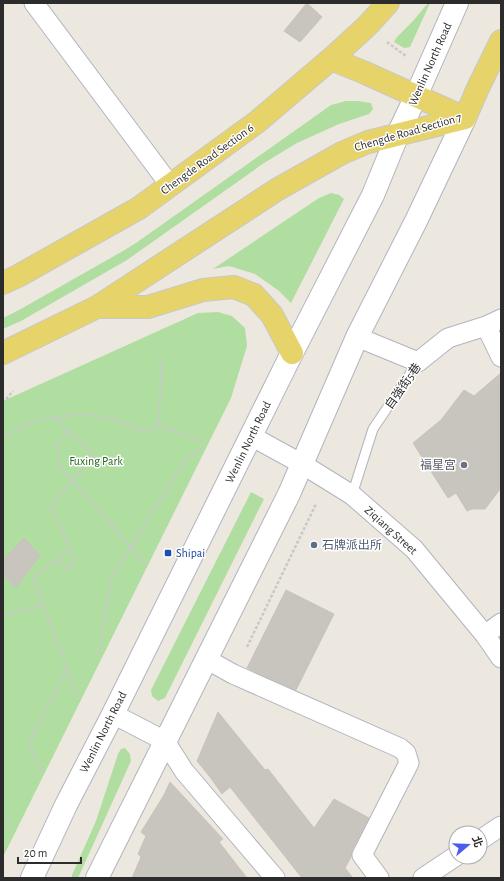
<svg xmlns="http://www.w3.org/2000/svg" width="504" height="881" font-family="'Alegreya Sans','Noto Sans TC',sans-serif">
	<rect width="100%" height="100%" fill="#ece8df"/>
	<path fill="#b0dea0" d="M 428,3 L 430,3 L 410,47 L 404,48 L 394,42 L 397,37 L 413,21 Z
		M 346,101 L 358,101 L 371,103 L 373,109 L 369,114 L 339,124 L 297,143 L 264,163 L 127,260 L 21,321 L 3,329 L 3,318 L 19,310 L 123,251 L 136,243 L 331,105 Z
		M 331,193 L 339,195 L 344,199 L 291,303 L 279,291 L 255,274 L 229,266 L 213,269 L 319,198 Z
		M 218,312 L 232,316 L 245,328 L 247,346 L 231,398 L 3,857 L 3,401 L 198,313 Z
		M 251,492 L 264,499 L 165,698 L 158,701 L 152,696 L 151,690 Z
		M 125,748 L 130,754 L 131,761 L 78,878 L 72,878 L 72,875 L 96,821 L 118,754 L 121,749 Z"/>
	<path fill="#c8c4be" stroke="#c8c4b9" d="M 307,3 L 322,17 L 300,42 L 284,31 Z
		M 501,373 L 501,488 L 485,509 L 472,509 L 467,511 L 456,493 L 448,498 L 413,443 L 441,420 L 464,390 L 474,396 Z
		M 24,538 L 40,555 L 16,588 L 3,575 L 3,560 Z
		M 286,590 L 334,614 L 296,690 L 247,668 Z
		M 218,712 L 265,770 L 268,769 L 314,828 L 334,799 L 369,818 L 352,850 L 351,857 L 345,868 L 353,878 L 302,878 L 230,787 L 222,794 L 210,777 L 197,761 Z
		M 170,782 L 223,839 L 219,842 L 247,878 L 132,878 L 141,857 L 138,854 L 146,836 L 141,832 L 164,795 Z"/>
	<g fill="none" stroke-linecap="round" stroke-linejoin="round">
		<g stroke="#b2b4be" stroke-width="11">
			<path id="service" d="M 352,495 L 373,429 L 418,362"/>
		</g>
		<g stroke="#b2b4be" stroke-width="21">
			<path id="minor" d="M 34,3 L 170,185
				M 486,326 L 501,357
				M 357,337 L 418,362 L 448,338 L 486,326 L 501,319
				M 251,436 L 302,464 L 352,495 L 414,549 L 485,635 L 501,658
				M 485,635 L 501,623
				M 206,659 L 233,674 L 400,748 L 406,753 L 409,763 L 362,855 L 379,878
				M 113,714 L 165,741 L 184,771 L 275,878
				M 480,840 L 501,826
				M 423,878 L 456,856"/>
		</g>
		<g stroke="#b2b4be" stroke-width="24">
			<path id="secondary" d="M 32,878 L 66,805 L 113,714 L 292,353 L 373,195 L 398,134 L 416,96 L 457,3
				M 97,878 L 289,494 L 357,337 L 416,221 L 465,118"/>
		</g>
		<g stroke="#c8c8c8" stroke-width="24">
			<path id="primary" d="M 331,59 L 363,72 L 465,118
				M 465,118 L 478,88 L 501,41
				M 3,283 L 18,276 L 139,208 L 257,122 L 331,59 L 367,26 L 388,3
				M 97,307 L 148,307 L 203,290 L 234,287 L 254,295 L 272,315 L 292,353
				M 3,353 L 97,307 L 278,189 L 342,153 L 368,142 L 465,118"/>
		</g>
		<path stroke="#c8c8c8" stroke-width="2.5" stroke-dasharray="3 2" stroke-linecap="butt" d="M 387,42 L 406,56
			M 3,403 L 13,391
			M 55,417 L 94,455 L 51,507 L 70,547 L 56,560 L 33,578 L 78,697
			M 158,425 L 162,374 L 160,357
			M 69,431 L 56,444 L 60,468 L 73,481 L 148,567
			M 3,437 L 32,422 L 55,417 L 87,414 L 117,420 L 144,432 L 158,425 L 205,443
			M 56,560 L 68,569 L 74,563 L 70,547
			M 3,616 L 43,605
			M 247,647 L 316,504
			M 99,654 L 111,578 L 188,456 L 202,449
			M 41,771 L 29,742 L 67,670
			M 3,814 L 12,828"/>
		<use href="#service" stroke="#fff" stroke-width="9"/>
		<use href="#minor" stroke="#fff" stroke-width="19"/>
		<use href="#secondary" stroke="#fff" stroke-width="22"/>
		<use href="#primary" stroke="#e6d46a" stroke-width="22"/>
	</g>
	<circle fill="#6b7280" stroke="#fff" stroke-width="1.5" cx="464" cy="465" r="4"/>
	<circle fill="#5c6f8a" stroke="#fff" stroke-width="1.5" cx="314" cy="545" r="4"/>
	<rect fill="#1a4fb4" stroke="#fff" stroke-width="1.5" x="164" y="549" width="8" height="8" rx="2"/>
	<g text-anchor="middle" stroke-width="3" stroke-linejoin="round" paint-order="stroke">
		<g font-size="12" fill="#2c2c2c" stroke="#fff">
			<text transform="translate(430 64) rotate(-66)" y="4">Wenlin North Road</text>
			<text transform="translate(408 132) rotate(-16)" y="4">Chengde Road Section 7</text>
			<text transform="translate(207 159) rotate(-36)" y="4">Chengde Road Section 6</text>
			<text transform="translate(403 386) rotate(-55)" y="4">自強街5巷</text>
			<text transform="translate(248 442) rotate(-64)" y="4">Wenlin North Road</text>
			<text transform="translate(391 530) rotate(42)" y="4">Ziqiang Street</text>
			<text transform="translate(103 732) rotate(-63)" y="4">Wenlin North Road</text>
		</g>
		<g font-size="12" fill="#286420" stroke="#fff">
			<text x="96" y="465">Fuxing Park</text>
		</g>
		<g font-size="12" fill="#5b616d" stroke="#fff" text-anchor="end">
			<text x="456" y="469">福星宮</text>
		</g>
		<g font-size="12" fill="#4e5e75" stroke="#fff" text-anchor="start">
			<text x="322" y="549">石牌派出所</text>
		</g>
		<g font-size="12" fill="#164399" stroke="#fff" text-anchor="start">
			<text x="176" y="557">Shipai</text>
		</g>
	</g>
	<rect width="504" height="881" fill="none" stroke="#2c2c2c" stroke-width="8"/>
	<g transform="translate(468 845) rotate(71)"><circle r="19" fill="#ffffff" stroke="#ababab"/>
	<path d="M0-3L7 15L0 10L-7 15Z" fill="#4c5cec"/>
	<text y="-6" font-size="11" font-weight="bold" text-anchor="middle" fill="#2c2c2c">北</text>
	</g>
	<path d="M18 857v6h63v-6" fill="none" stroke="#2c2c2c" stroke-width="2"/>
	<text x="24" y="857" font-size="12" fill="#2c2c2c" stroke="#ffffff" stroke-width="3" paint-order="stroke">20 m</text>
</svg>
